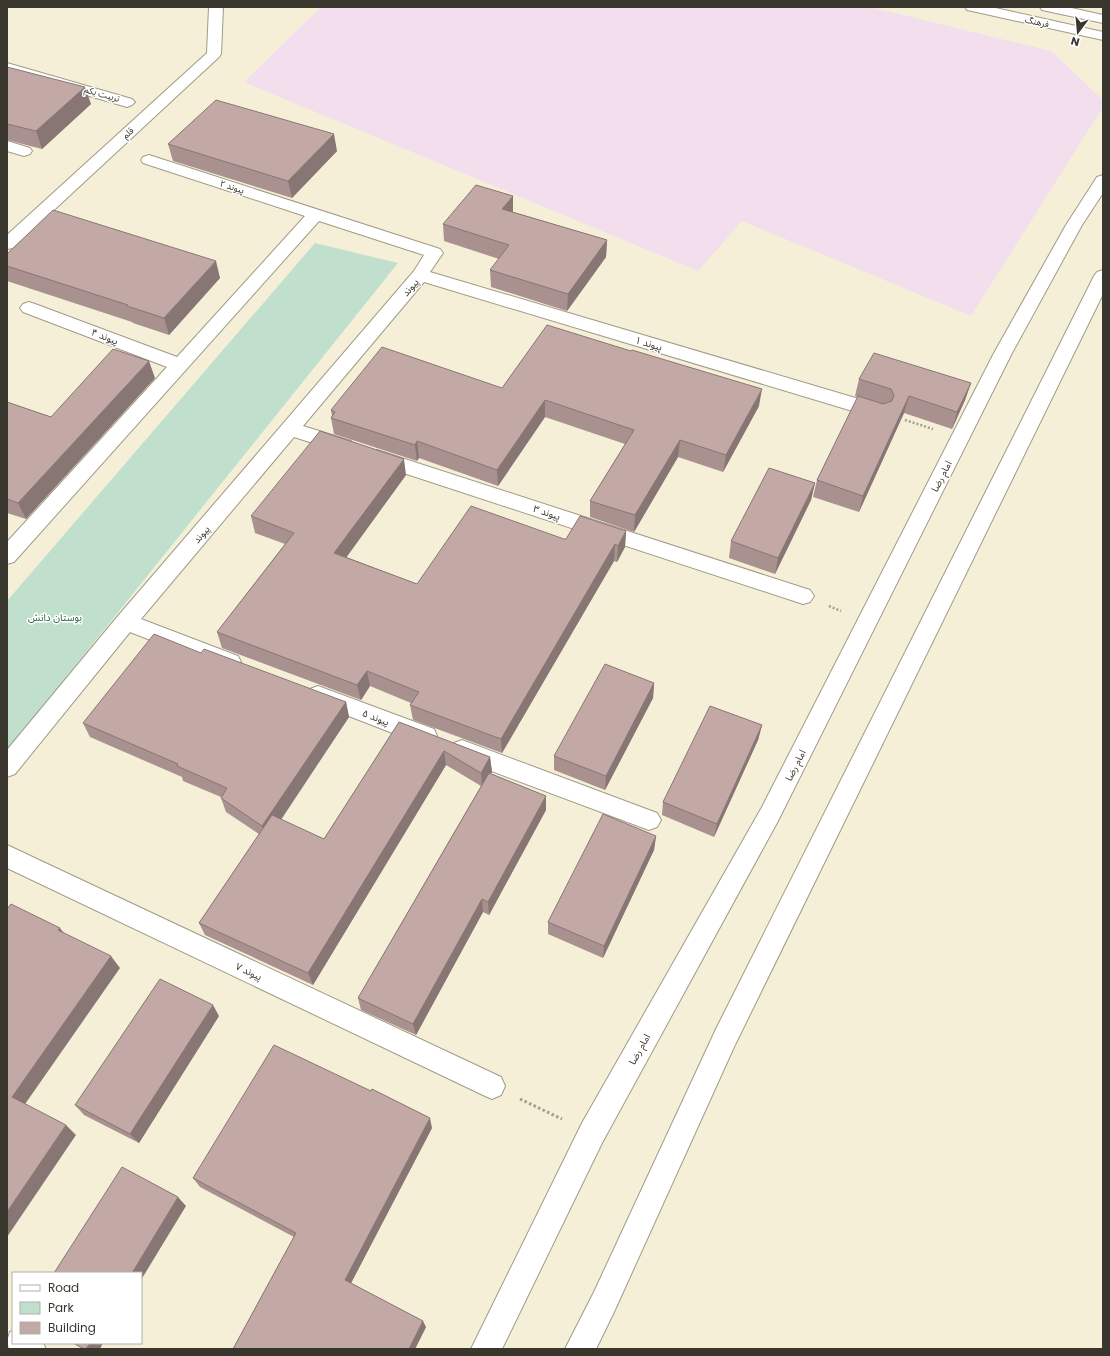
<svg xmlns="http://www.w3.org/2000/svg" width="1110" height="1356" font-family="Poppins,'Noto Sans Arabic',sans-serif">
	<rect width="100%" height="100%" fill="#f5efd8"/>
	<path fill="#f3deed" d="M 321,7 L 870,7 L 1051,51 L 1103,100 L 1103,107 L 971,316 L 742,221 L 698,271 L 244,82 Z"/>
	<path fill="#c0e0cd" d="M 315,243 L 398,263 L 7,751 L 7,601 Z"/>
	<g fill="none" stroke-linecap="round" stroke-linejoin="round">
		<g stroke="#a09b86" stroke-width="2">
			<path id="minor" d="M 209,7 L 223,7 L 221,54 L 219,57 L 13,248 L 7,249 L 7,235 L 207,53 Z
				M 965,7 L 991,7 L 1103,32 L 1103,40 L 972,11 L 967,10 Z
				M 1040,7 L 1067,7 L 1103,15 L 1103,23 L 1042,10 Z
				M 7,63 L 132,99 L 135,102 L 132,105 L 127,107 L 7,72 Z
				M 7,141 L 30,148 L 32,151 L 30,154 L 24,156 L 7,151 Z
				M 149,155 L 440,249 L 443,253 L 430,272 L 886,407 L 888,412 L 886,417 L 879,419 L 424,282 L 303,426 L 351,441 L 354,446 L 351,451 L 344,453 L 294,437 L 141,619 L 238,656 L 241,662 L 238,668 L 230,671 L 130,632 L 15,774 L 7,777 L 7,750 L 118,616 L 414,271 L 424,255 L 319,221 L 14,562 L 7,564 L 7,542 L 167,367 L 23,312 L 20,308 L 23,304 L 29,302 L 35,304 L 177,357 L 305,216 L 143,163 L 141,160 L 143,157 Z
				M 1103,175 L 1103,193 L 1082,225 L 1012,353 L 778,821 L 602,1143 L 502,1349 L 471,1349 L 582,1123 L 762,807 L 994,353 L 1066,225 L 1097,177 Z
				M 1103,270 L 1103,294 L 734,1047 L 614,1312 L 596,1349 L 565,1349 L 594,1292 L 716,1029 L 1094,276 L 1097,272 Z
				M 377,450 L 810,590 L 814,596 L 810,602 L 803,604 L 370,462 L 367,457 L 370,452 Z
				M 318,686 L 434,729 L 437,736 L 434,743 L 426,746 L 310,701 L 307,695 L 310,689 Z
				M 462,740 L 657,813 L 661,820 L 657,827 L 649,830 L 454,757 L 451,750 L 454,743 Z
				M 7,845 L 501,1077 L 505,1086 L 501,1095 L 492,1099 L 483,1095 L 7,868 Z
				M 13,1331 L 13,1343 L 43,1343 L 46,1349 L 9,1349 L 7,1341 L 10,1332 Z"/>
		</g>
		<path stroke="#a39f8e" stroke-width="2.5" stroke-dasharray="2 2" stroke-linecap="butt" d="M 905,420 L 933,429
			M 829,606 L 841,611"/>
		<path stroke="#a39f8e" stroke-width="3" stroke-dasharray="2.5 2.5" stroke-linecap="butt" d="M 520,1099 L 562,1119"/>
		<use href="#minor" fill="#fff" fill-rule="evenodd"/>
	</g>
	<path fill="#a8918e" d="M 7,67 L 91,104 L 42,149 L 7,140 Z
		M 168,144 L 337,151 L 292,198 L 173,161 Z
		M 513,212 L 607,240 L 606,257 L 567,311 L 491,287 L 490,270 L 499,259 L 444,241 L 443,224 Z
		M 7,254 L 220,278 L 169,335 L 133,323 L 132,322 L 7,281 Z
		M 155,378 L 26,519 L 7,513 L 7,402 L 51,417 Z
		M 859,379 L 971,383 L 965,400 L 952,429 L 904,413 L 859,512 L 813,497 L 817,480 L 858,397 L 855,396 Z
		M 502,388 L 759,406 L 723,472 L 678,457 L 634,532 L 590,517 L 590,501 L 625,444 L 545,417 L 498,486 L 419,458 L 417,461 L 334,434 L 331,418 L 332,416 L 331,410 Z
		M 406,475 L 346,557 L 417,584 L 564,539 L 566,539 L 626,531 L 625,547 L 617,562 L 614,561 L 502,753 L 413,720 L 410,705 L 411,703 L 370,686 L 361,700 L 222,648 L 217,632 L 285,544 L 255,533 L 251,516 Z
		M 815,483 L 811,500 L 775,574 L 729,558 L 731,541 Z
		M 201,653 L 346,702 L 349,717 L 281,820 L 324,839 L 399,722 L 490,757 L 492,772 L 490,774 L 546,796 L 546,810 L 489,915 L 483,912 L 416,1035 L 361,1010 L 358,998 L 481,786 L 446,765 L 313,985 L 205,935 L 199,923 L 259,834 L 226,812 L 221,798 L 221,797 L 183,781 L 182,777 L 90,737 L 83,723 Z
		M 654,683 L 653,698 L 605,790 L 554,770 L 554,756 Z
		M 762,725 L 758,740 L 714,837 L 662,815 L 663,802 Z
		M 656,836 L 654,850 L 603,958 L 548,934 L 548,922 Z
		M 219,1016 L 139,1143 L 84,1115 L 75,1105 Z
		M 432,1128 L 351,1283 L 426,1327 L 415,1349 L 233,1349 L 294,1237 L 200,1187 L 193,1178 Z"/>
	<path fill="#887674" d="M 85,87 L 91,104 L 42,149 L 36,131 Z
		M 334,134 L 337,151 L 292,198 L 288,181 Z
		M 513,196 L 513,214 L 502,209 Z
		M 607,240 L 606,257 L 567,311 L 568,294 Z
		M 216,261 L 220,278 L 169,335 L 164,318 Z
		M 149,361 L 155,378 L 26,519 L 18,503 Z
		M 971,383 L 965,400 L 952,429 L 957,412 Z
		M 762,389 L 759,406 L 723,472 L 726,455 Z
		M 909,396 L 904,413 L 859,512 L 863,496 Z
		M 545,400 L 545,417 L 498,486 L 497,470 Z
		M 680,440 L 678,457 L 634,532 L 635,515 Z
		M 417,441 L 419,458 L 417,461 L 415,445 Z
		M 404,459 L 406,475 L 338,569 L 334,553 Z
		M 815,483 L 811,500 L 775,574 L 778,558 Z
		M 626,531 L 625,547 L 617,562 L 618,546 Z
		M 615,544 L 614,561 L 502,753 L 501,739 Z
		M 367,671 L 370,686 L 361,700 L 357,685 Z
		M 654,683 L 653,698 L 605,790 L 606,776 Z
		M 346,702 L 349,717 L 267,840 L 262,826 Z
		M 762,725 L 758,740 L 714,837 L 717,824 Z
		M 444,751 L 446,765 L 313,985 L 308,973 Z
		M 490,757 L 492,772 L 482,787 L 481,773 Z
		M 546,796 L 546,810 L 489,915 L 488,902 Z
		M 656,836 L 654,850 L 603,958 L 604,946 Z
		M 482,899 L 483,912 L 416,1035 L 413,1024 Z
		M 60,928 L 69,940 L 58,930 Z
		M 111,956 L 120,968 L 23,1107 L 12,1097 Z
		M 213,1005 L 219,1016 L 139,1143 L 130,1134 Z
		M 430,1118 L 432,1128 L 349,1287 L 345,1280 Z
		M 66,1125 L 76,1135 L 7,1237 L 7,1212 Z
		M 178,1197 L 186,1206 L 141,1280 L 141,1273 L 132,1273 Z
		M 423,1321 L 426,1327 L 415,1349 L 409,1349 Z
		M 90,1343 L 103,1343 L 100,1349 L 86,1349 Z"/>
	<path fill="#c3a9a5" stroke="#887674" d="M 7,67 L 85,87 L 36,131 L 7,124 Z
		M 216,100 L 334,134 L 288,181 L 168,144 Z
		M 476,185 L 513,196 L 502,209 L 607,240 L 568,294 L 490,270 L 509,245 L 443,224 Z
		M 53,210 L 216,261 L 164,318 L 127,306 L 128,305 L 7,266 L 7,254 Z
		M 547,325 L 631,351 L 632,350 L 762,389 L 726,455 L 680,440 L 635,515 L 590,501 L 634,430 L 545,400 L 497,470 L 417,441 L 415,445 L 331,418 L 335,412 L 331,410 L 382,347 L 502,388 Z
		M 113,349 L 149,361 L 18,503 L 7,499 L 7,402 L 51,417 Z
		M 874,353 L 971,383 L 957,412 L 909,396 L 863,496 L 817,480 L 858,396 L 883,404 L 892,401 L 894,395 L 891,389 L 859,379 Z
		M 320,431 L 404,459 L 334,553 L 417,584 L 471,506 L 564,539 L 566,539 L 580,516 L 626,531 L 618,546 L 615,544 L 501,739 L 410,705 L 419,692 L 367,671 L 357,685 L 217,632 L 294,533 L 251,516 Z
		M 769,468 L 815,483 L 778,558 L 731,541 Z
		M 154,634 L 201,653 L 204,649 L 346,702 L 262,826 L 221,798 L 227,788 L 177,766 L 178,764 L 83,723 Z
		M 605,664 L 654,683 L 606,776 L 554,756 Z
		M 710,706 L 762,725 L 717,824 L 663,802 Z
		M 399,722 L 490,757 L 481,773 L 444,751 L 308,973 L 199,923 L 272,815 L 324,839 Z
		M 489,773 L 546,796 L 488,902 L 482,899 L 413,1024 L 358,998 Z
		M 603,814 L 656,836 L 604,946 L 548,922 Z
		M 11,904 L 60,928 L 58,930 L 111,956 L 12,1097 L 66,1125 L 7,1212 L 7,909 Z
		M 160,979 L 213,1005 L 130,1134 L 75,1105 Z
		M 274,1045 L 371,1091 L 372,1089 L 430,1118 L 345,1280 L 423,1321 L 409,1349 L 233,1349 L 296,1233 L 193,1178 Z
		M 122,1167 L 178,1197 L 132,1273 L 54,1273 Z
		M 73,1343 L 90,1343 L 86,1349 L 84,1349 Z"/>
	<g text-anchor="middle" stroke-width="3" stroke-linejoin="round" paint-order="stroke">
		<g font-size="9" fill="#38362d" stroke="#fff">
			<text transform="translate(1037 22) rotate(13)" y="3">فرهنگ</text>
			<text transform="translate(102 94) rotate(16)" y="3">تربیت یکم</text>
			<text transform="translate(128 133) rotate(-43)" y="3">قلم</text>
			<text transform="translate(232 187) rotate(18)" y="3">پیوند ۲</text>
		</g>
		<g font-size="10" fill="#38362d" stroke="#fff">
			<text transform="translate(410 287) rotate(-50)" y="4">پیوند</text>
			<text transform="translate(105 336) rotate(21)" y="4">پیوند ۴</text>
			<text transform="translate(649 343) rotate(17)" y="4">پیوند ۱</text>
			<text transform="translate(941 476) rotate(-63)" y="4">امام رضا</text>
			<text transform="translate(547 512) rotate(18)" y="4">پیوند ۳</text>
			<text transform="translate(201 534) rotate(-50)" y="4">پیوند</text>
			<text transform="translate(376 717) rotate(21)" y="4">پیوند ۵</text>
			<text transform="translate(795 765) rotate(-63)" y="4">امام رضا</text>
			<text transform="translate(249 971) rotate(25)" y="4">پیوند ۷</text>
			<text transform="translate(639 1049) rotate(-61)" y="4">امام رضا</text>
		</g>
		<g font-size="10" fill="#2a5f45" stroke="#fff">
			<text x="55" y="621">بوستان دانش</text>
		</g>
	</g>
	<rect width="1110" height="1356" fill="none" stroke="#38362d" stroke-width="16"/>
	<rect x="12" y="1272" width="130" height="72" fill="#ffffff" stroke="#afafab"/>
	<rect x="20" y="1285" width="20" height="6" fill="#ffffff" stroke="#afafab"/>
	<text x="48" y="1292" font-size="12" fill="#38362d">Road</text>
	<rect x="20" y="1302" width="20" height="12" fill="#c0e0cd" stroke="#afafab"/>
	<text x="48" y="1312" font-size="12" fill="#38362d">Park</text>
	<rect x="20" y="1322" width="20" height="12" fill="#c3a9a5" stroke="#afafab"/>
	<text x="48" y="1332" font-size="12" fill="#38362d">Building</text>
	<g transform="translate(1078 32) rotate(196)" stroke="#ffffff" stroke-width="3" paint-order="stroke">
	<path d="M0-3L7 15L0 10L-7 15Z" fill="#38362d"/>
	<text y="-6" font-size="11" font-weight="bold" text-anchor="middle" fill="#38362d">N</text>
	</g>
</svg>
